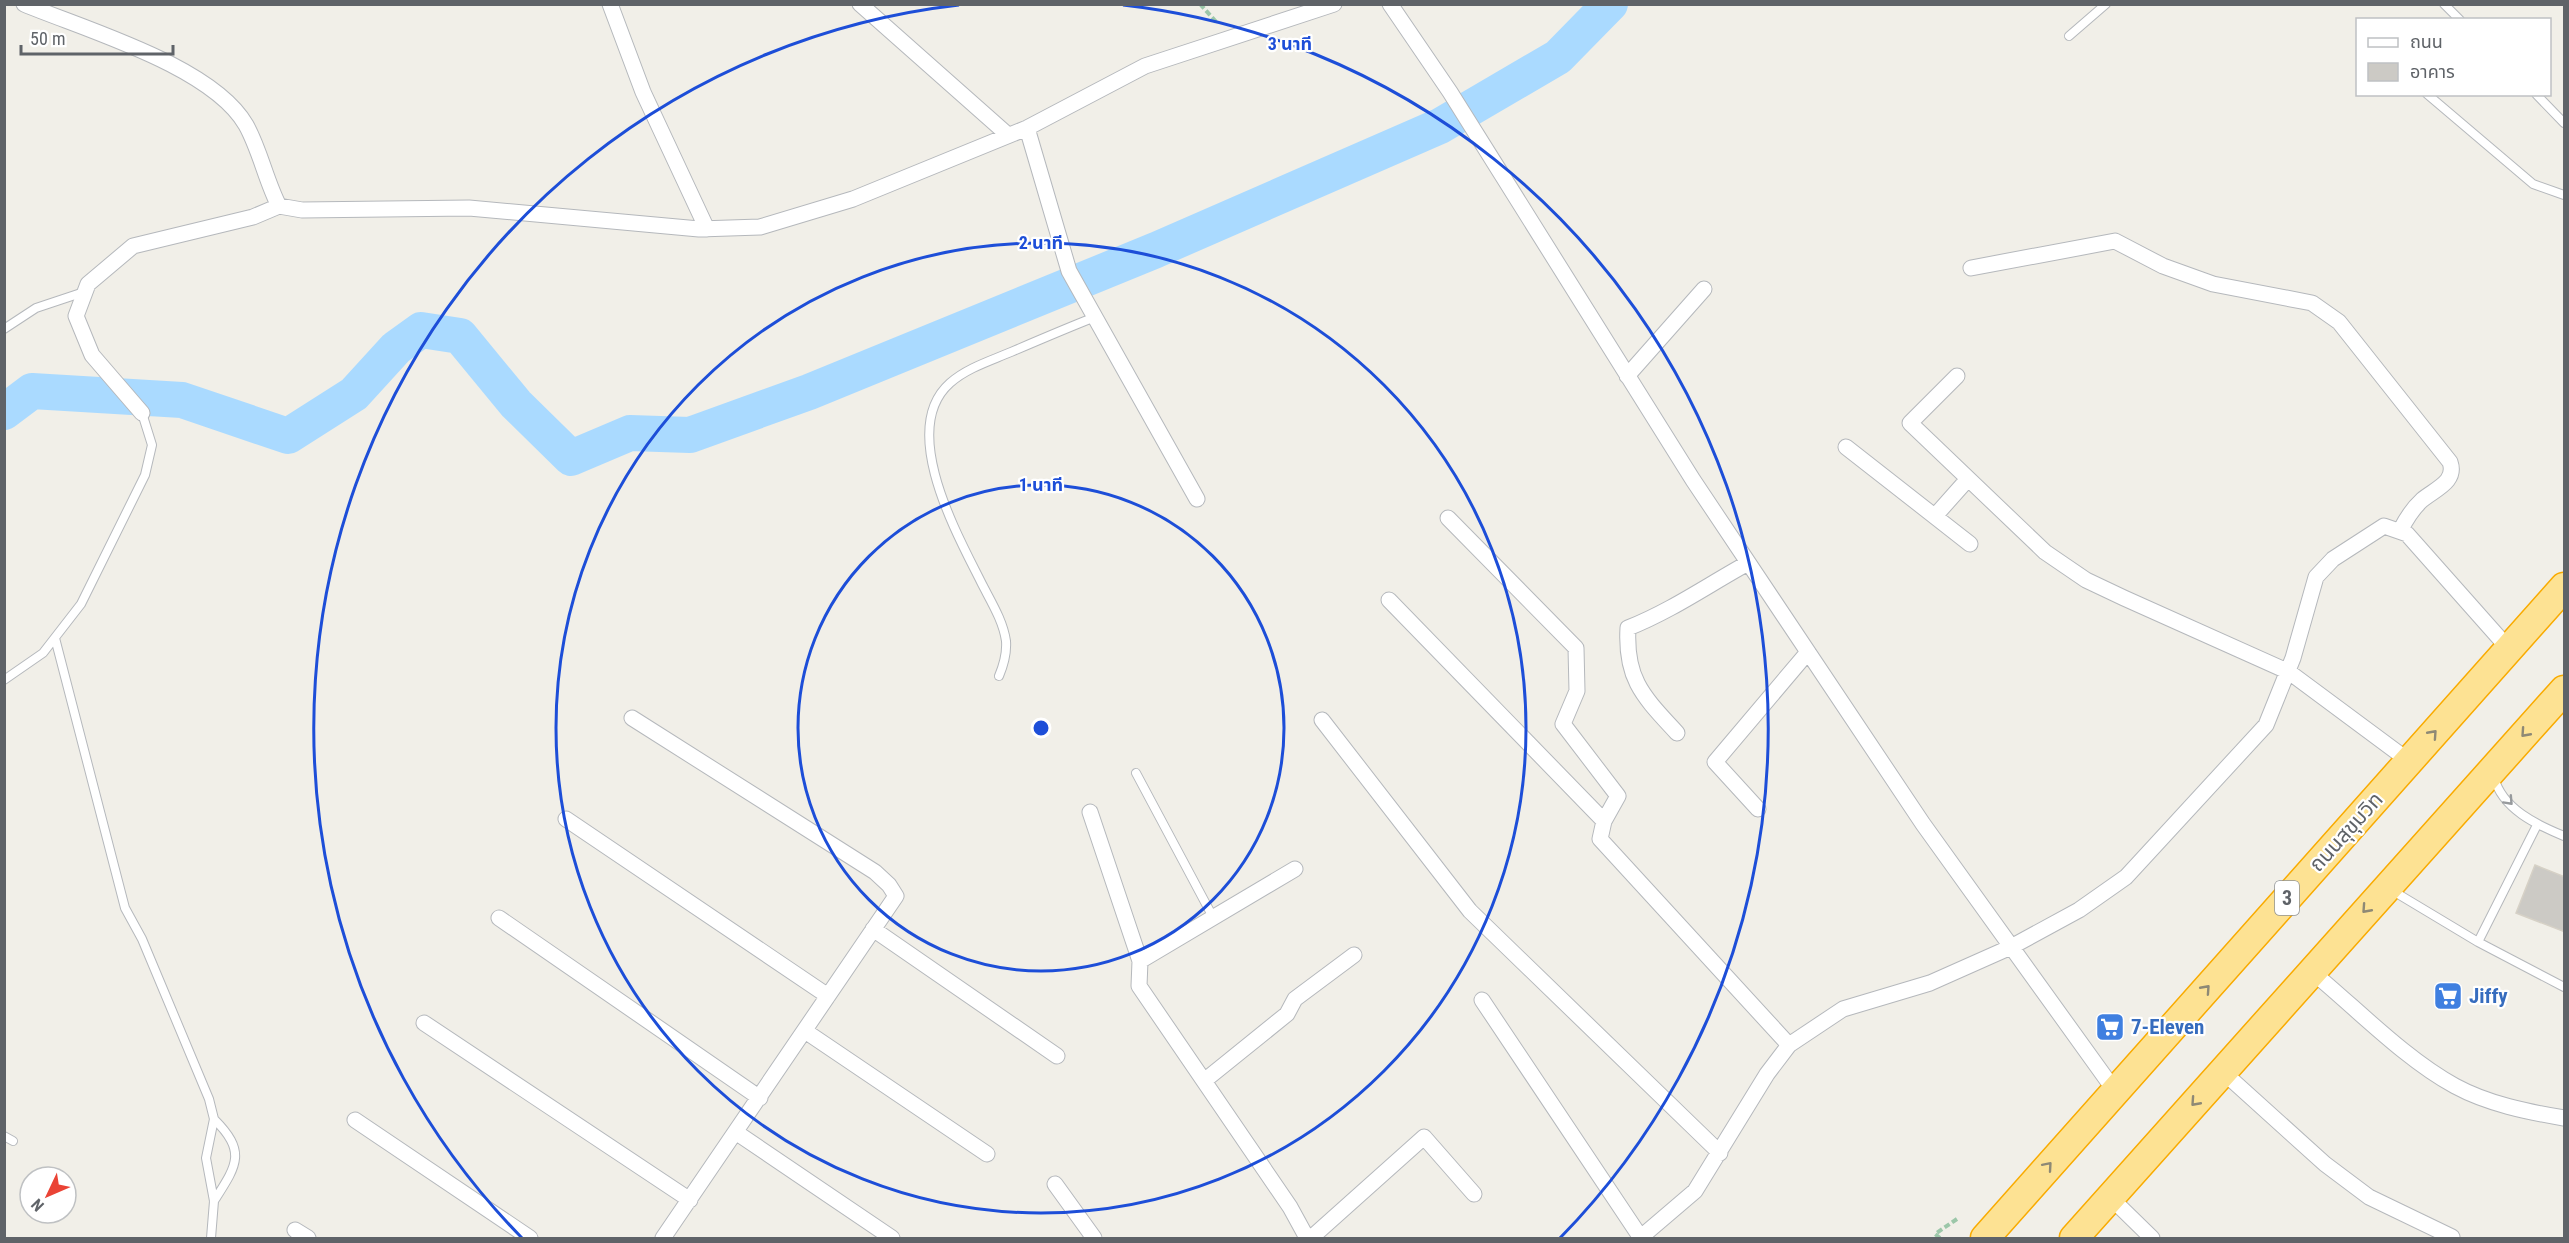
<svg xmlns="http://www.w3.org/2000/svg" width="2569" height="1243" font-family="'Roboto Condensed','Noto Sans Thai',sans-serif">
	<rect width="100%" height="100%" fill="#f1efe8"/>
	<g fill="none" stroke-linecap="round" stroke-linejoin="round">
		<path stroke="#aadaff" stroke-width="36" d="M 4,412 L 32,391 L 182,400 L 288,436 L 354,394 L 396,348 L 421,330 L 460,336 L 516,404 L 571,458 L 630,433 L 690,435 L 809,392 L 1156,250 L 1440,126 L 1558,57 L 1610,4"/>
	</g>
	<path fill="#cccac5" stroke="#d6d1c6" stroke-width="1.5" d="M 2535,865 L 2565,877 L 2565,932 L 2516,913 Z"/>
	<g fill="none" stroke-linecap="round" stroke-linejoin="round">
		<g stroke="#b5b8bc" stroke-width="10">
			<path id="lane" d="M 2444,4 L 2460,20
				M 2069,36 L 2106,4
				M 2427,94 L 2533,184 L 2564,195
				M 2536,94 L 2564,123
				M 4,329 L 36,308 L 84,292
				M 55,638 L 125,908 L 142,939 L 209,1099 L 214,1119 L 206,1158 L 214,1201 L 211,1238
				M 999,676 C 1004,664 1007,654 1006,641 C 1003,620 990,600 981,582 C 957,534 898,429 950,383 C 967,368 990,361 1011,352 C 1039,340 1067,328 1095,317
				M 4,680 L 43,653 L 81,604 L 145,475 L 152,445 L 142,413
				M 1136,773 L 1214,919
				M 2494,777 C 2502,809 2537,825 2564,836
				M 2393,891 L 2478,942 L 2564,987
				M 2478,942 L 2537,825
				M 214,1119 C 247,1152 237,1165 214,1201
				M 4,1136 L 13,1141"/>
		</g>
		<g stroke="#b5b8bc" stroke-width="17">
			<path id="street" d="M 24,4 C 86,30 212,66 246,125 C 260,150 266,181 279,206
				M 610,4 L 643,92 L 707,229
				M 860,4 L 1008,135
				M 1390,4 L 1450,92 L 1693,480 L 1923,824 L 2115,1091
				M 1027,128 L 1069,271 L 1197,499
				M 1971,268 L 2115,241 L 2163,266 L 2213,284 L 2312,303 L 2339,322 L 2450,462 C 2457,482 2435,489 2422,500 C 2412,509 2406,519 2400,531
				M 1627,376 L 1704,289
				M 1957,376 L 1910,423 L 2045,552 L 2086,580 L 2124,598 L 2289,672 L 2409,761
				M 142,413 L 92,355 L 76,316 L 88,284 L 133,246 L 253,217 L 279,206 L 302,210 L 469,208 L 699,229 L 760,227 L 853,199 L 1027,128 L 1145,66 L 1334,4
				M 1846,447 L 1970,544
				M 1935,516 L 1967,480
				M 1448,518 L 1576,648 L 1577,691 L 1563,724 L 1618,796 L 1604,821 L 1600,839 L 1789,1045
				M 1389,600 L 1604,821
				M 632,718 L 875,872 L 889,885 L 896,896 L 663,1238
				M 1322,720 L 1470,911 L 1720,1153
				M 1677,733 C 1644,697 1625,680 1628,628 C 1671,611 1708,585 1748,563
				M 1758,809 L 1715,762 L 1808,652
				M 1090,812 L 1140,961
				M 566,819 L 828,996
				M 1295,869 L 1140,961 L 1139,986 L 1290,1207 L 1307,1238
				M 499,918 L 760,1098
				M 873,929 L 1057,1056
				M 2311,971 C 2355,1007 2405,1059 2455,1086 C 2488,1104 2528,1112 2564,1118
				M 1482,1000 L 1641,1238
				M 424,1023 L 690,1200
				M 805,1031 L 987,1154
				M 2222,1071 L 2325,1164 L 2369,1197 L 2452,1237
				M 1204,1081 L 1287,1014 L 1295,999 L 1354,955
				M 355,1120 L 530,1238
				M 737,1133 L 892,1238
				M 1055,1184 L 1094,1238
				M 2110,1197 L 2152,1238
				M 295,1230 L 308,1238
				M 1311,1238 L 1424,1137 L 1474,1194
				M 1640,1238 L 1695,1191 L 1767,1074 L 1789,1045 L 1843,1009 L 1930,983 L 2011,947 L 2079,910 L 2126,877 L 2266,725 L 2293,658 L 2316,577 L 2333,559 L 2384,526 L 2407,534 L 2509,649"/>
		</g>
		<g stroke="#f9ab00" stroke-width="31">
			<path id="highway" d="M 1985,1238 L 2564,587
				M 2074,1238 L 2564,690"/>
		</g>
		<path stroke="#9cc7a9" stroke-width="4" stroke-dasharray="6 3" stroke-linecap="butt" d="M 1200,4 L 1218,24
			M 1940,1238 L 1935,1234 L 1957,1219"/>
		<use href="#lane" stroke="#fff" stroke-width="8"/>
		<use href="#street" stroke="#fff" stroke-width="15"/>
		<use href="#highway" stroke="#fde293" stroke-width="28"/>
	</g>
	<defs><path id="oneway-chevron" d="M-2-3.5L2.5 0L-2 3.5" fill="none" stroke-width="1.6" stroke-linecap="round" stroke-linejoin="round" transform="scale(1.5)"/></defs>
	<g stroke="#8e8975">
		<use href="#oneway-chevron" transform="translate(2525 733) rotate(132)"/>
		<use href="#oneway-chevron" transform="translate(2433 734) rotate(-48)"/>
		<use href="#oneway-chevron" transform="translate(2366 909) rotate(132)"/>
		<use href="#oneway-chevron" transform="translate(2206 989) rotate(-48)"/>
		<use href="#oneway-chevron" transform="translate(2195 1102) rotate(132)"/>
		<use href="#oneway-chevron" transform="translate(2048 1166) rotate(-49)"/>
	</g>
	<use stroke="#979a9d" href="#oneway-chevron" transform="translate(2509 801) rotate(47)"/>
	<g fill="none" stroke="#1d4ed8" stroke-width="3">
		<circle cx="1041" cy="728" r="243"/>
		<circle cx="1041" cy="728" r="485"/>
		<path d="M522 1238A728 728 0 0 1 959 5M1123 5A728 728 0 0 1 1560 1238"/>
	</g>
	<defs>
		<g id="supermarket-square" transform="scale(1.5)"><rect x="-9" y="-9" width="18" height="18" rx="4" fill="#3f7fe0" stroke="#fff"/><path d="M-6-5.5h2.5l.6 2H6L4.5 2H-2.5L-4.4-4H-6ZM-1.5 3.2a1.3 1.3 0 1 0 .1 0ZM3 3.2a1.3 1.3 0 1 0 .1 0Z" fill="#fff"/></g>
	</defs>
	<g fill-rule="evenodd">
		<use href="#supermarket-square" x="2448" y="996"/>
		<use href="#supermarket-square" x="2110" y="1027"/>
	</g>
	<g text-anchor="middle" stroke-width="4.5" stroke-linejoin="round" paint-order="stroke">
		<rect fill="#fff" stroke="#8f9295" stroke-width="1.5" x="2275" y="881" width="24" height="34" rx="4.5"/>
		<g font-size="20" font-weight="bold" fill="#5f6368">
			<text x="2287" y="905">3</text>
		</g>
		<g font-size="21" fill="#5f6368" stroke="#fff">
			<text transform="translate(2346 832) rotate(-48)" y="7">ถนนสุขุมวิท</text>
		</g>
		<g font-size="21" font-weight="bold" fill="#366cbe" stroke="#fff" text-anchor="start">
			<text x="2469" y="1003">Jiffy</text>
			<text x="2131" y="1034">7-Eleven</text>
		</g>
	</g>
	<circle cx="1041" cy="728" r="9" fill="#1d4ed8" stroke="#fff" stroke-width="3"/>
	<g font-size="18" text-anchor="middle" font-weight="bold" fill="#1d4ed8" stroke="#fff" stroke-width="4.5" stroke-linejoin="round" paint-order="stroke">
		<text x="1290" y="50">3 นาที</text>
		<text x="1041" y="249">2 นาที</text>
		<text x="1041" y="491">1 นาที</text>
	</g>
	<rect width="2569" height="1243" fill="none" stroke="#5f6368" stroke-width="12"/>
	<rect x="2356" y="18" width="195" height="78" fill="#ffffff" stroke="#bfc1c3" stroke-width="1.5"/>
	<rect x="2368" y="38" width="30" height="9" fill="#ffffff" stroke="#bfc1c3" stroke-width="1.5"/>
	<text x="2410" y="48" font-size="18" fill="#5f6368">ถนน</text>
	<rect x="2368" y="63" width="30" height="18" fill="#cccac5" stroke="#bfc1c3" stroke-width="1.5"/>
	<text x="2410" y="78" font-size="18" fill="#5f6368">อาคาร</text>
	<g transform="translate(48 1195) rotate(226)"><circle r="28" fill="#ffffff" stroke="#bfc1c3" stroke-width="1.5"/>
	<path d="M0-4.5L10 22L0 15L-10 22Z" fill="#ea4335"/>
	<text y="-9" font-size="16" font-weight="bold" text-anchor="middle" fill="#5f6368">N</text>
	</g>
	<path d="M21 45v9h152v-9" fill="none" stroke="#5f6368" stroke-width="3"/>
	<text x="30" y="45" font-size="18" fill="#5f6368" stroke="#ffffff" stroke-width="4.5" paint-order="stroke">50 m</text>
</svg>
